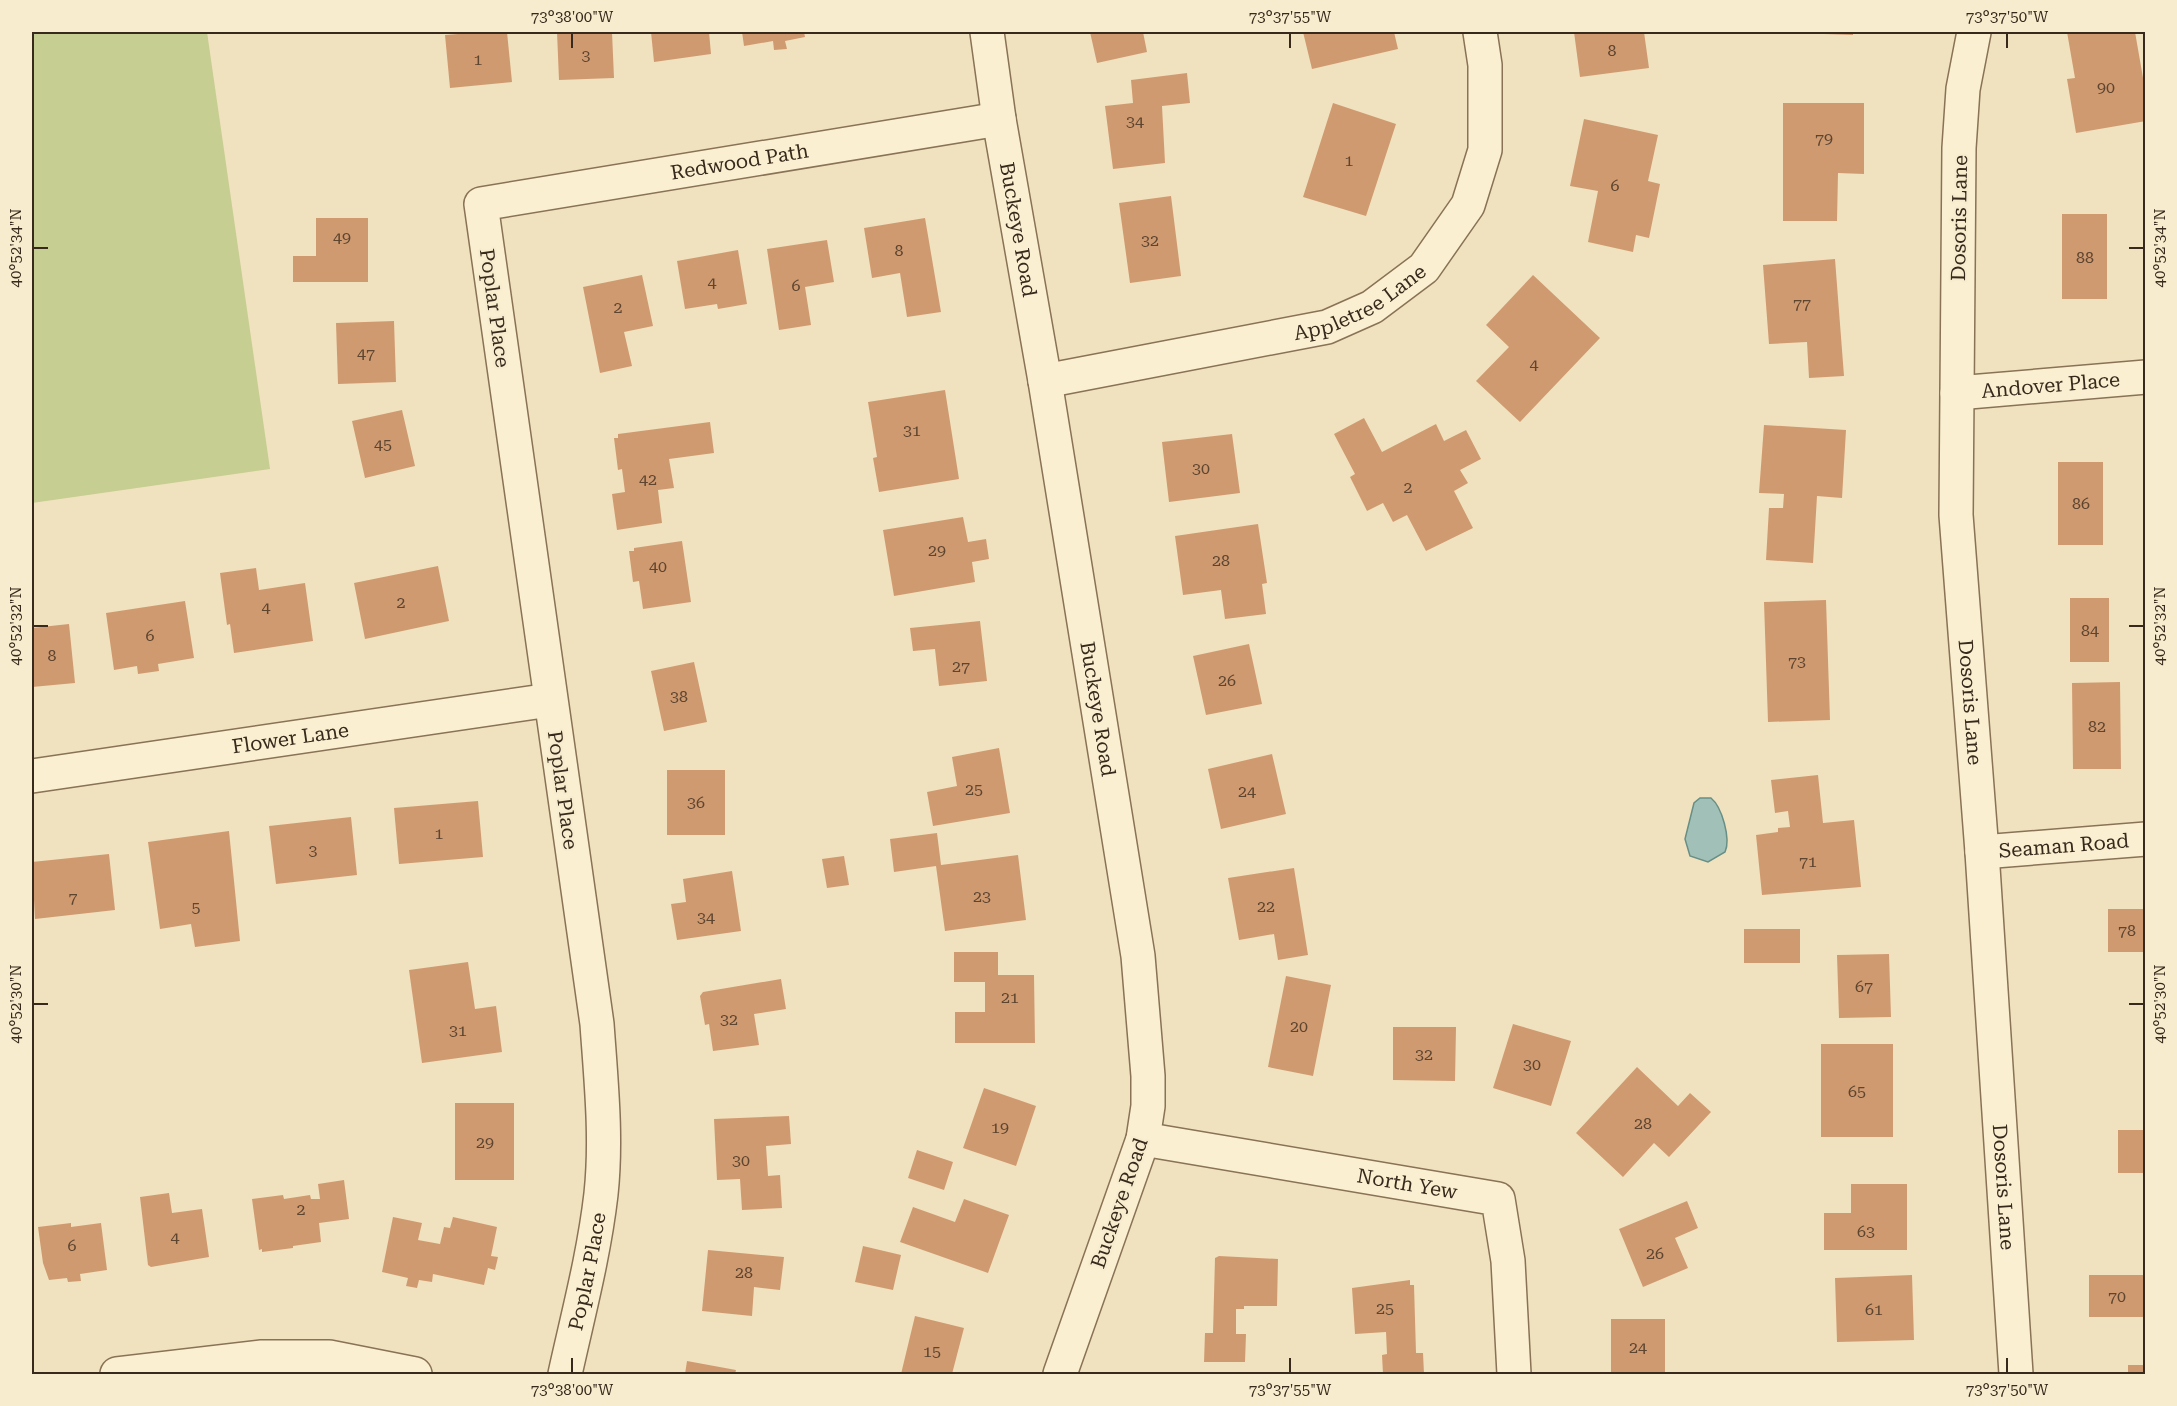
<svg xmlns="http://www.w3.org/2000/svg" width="2177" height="1406" font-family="'Roboto Serif',serif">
	<rect width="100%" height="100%" fill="#f0e2be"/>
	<path fill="#c6ce91" d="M 32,32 L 207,32 L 270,469 L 32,503 Z"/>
	<path fill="#a1c1b8" stroke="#688f86" stroke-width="1.5" d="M 1700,798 L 1711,798 C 1722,807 1731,839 1725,852 L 1708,862 L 1690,856 L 1685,839 L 1694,803 Z"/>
	<path fill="#d09a71" d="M 484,32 L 507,32 L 512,82 L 450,88 L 445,35 Z
		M 557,32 L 612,32 L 614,78 L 559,80 Z
		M 651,32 L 709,32 L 711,54 L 654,62 Z
		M 742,32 L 804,32 L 805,37 L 785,41 L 787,49 L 774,50 L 773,41 L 744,46 Z
		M 1090,32 L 1143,32 L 1147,52 L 1097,63 Z
		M 1303,32 L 1394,32 L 1398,49 L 1312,69 Z
		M 1574,32 L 1644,32 L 1649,68 L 1580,77 Z
		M 1795,32 L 1853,32 L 1853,35 L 1795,33 Z
		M 2067,32 L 2135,32 L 2146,95 L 2146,121 L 2076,133 L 2067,79 L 2075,78 Z
		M 1187,73 L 1190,103 L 1162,106 L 1165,163 L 1113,169 L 1105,106 L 1133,103 L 1131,80 Z
		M 1333,103 L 1396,124 L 1366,216 L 1303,197 Z
		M 1783,103 L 1864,103 L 1864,174 L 1838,173 L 1837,221 L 1783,221 Z
		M 1584,119 L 1658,135 L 1648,181 L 1660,184 L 1649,238 L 1636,235 L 1633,252 L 1588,242 L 1598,191 L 1570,186 Z
		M 1171,196 L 1181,276 L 1130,283 L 1119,203 Z
		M 2062,214 L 2107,214 L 2107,299 L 2062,299 Z
		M 316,218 L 368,218 L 368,282 L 293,282 L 293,256 L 316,256 Z
		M 925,218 L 941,312 L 907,317 L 900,273 L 872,278 L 864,228 Z
		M 827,240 L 834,282 L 805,287 L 811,325 L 779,330 L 767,249 Z
		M 738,250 L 747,304 L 718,309 L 717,304 L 685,309 L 677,261 Z
		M 1835,259 L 1844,376 L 1809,378 L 1807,342 L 1769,344 L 1763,265 Z
		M 642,275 L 653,326 L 624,332 L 632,366 L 600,373 L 583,287 Z
		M 1533,275 L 1600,338 L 1520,422 L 1476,381 L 1509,347 L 1486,325 Z
		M 394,321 L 396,382 L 338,384 L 336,323 Z
		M 945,390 L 959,479 L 879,492 L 873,458 L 877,457 L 868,402 Z
		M 402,410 L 415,466 L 365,478 L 352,421 Z
		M 1364,418 L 1382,452 L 1436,424 L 1444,441 L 1466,430 L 1481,459 L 1460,470 L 1468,483 L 1454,491 L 1473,528 L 1426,551 L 1407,515 L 1393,522 L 1383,503 L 1367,511 L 1350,477 L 1355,474 L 1334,434 Z
		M 710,422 L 714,453 L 669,459 L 674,488 L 658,490 L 662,523 L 617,530 L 612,494 L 625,492 L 622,469 L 618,470 L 614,438 L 618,438 L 618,434 Z
		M 1764,425 L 1846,430 L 1842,498 L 1817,496 L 1813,563 L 1766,560 L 1769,508 L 1783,508 L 1784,494 L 1759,493 Z
		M 1232,434 L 1240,493 L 1169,502 L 1162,442 Z
		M 2058,462 L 2103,462 L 2103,545 L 2058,545 Z
		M 963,517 L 968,542 L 986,539 L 989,559 L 972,562 L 975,582 L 894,596 L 883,530 Z
		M 1258,524 L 1267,583 L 1262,584 L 1266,614 L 1225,619 L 1221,590 L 1183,595 L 1175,536 Z
		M 682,541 L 691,602 L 643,609 L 639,581 L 633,582 L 629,551 L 634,551 L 634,548 Z
		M 438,566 L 449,621 L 365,639 L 354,583 Z
		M 256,568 L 259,590 L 305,583 L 313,641 L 234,653 L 230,624 L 227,625 L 220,573 Z
		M 2070,598 L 2109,598 L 2109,662 L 2070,662 Z
		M 1826,600 L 1830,720 L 1768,722 L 1764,602 Z
		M 185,601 L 194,658 L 158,664 L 159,671 L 138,674 L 137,666 L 114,670 L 106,613 Z
		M 980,621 L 987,681 L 939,686 L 935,649 L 913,651 L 910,628 Z
		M 69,624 L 75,683 L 32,687 L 32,628 Z
		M 1249,644 L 1262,704 L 1206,715 L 1193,656 Z
		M 694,662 L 707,722 L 664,731 L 651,671 Z
		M 2120,682 L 2121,769 L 2073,769 L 2072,683 Z
		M 999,748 L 1010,813 L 933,826 L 927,792 L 957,786 L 952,757 Z
		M 1272,754 L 1286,814 L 1221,829 L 1208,769 Z
		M 667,770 L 725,770 L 725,835 L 667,835 Z
		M 1818,775 L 1823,823 L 1854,820 L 1861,887 L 1762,895 L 1756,835 L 1778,832 L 1778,828 L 1790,827 L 1788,811 L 1775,813 L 1771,780 Z
		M 478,801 L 483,857 L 399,864 L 394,808 Z
		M 351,817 L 357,875 L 276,884 L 269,826 Z
		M 229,831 L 240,941 L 195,947 L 191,924 L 160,929 L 148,842 Z
		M 937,833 L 941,865 L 1018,855 L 1026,920 L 945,931 L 936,866 L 894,872 L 890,839 Z
		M 109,854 L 115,910 L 35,919 L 32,862 Z
		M 844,856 L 849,885 L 827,888 L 822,859 Z
		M 1294,868 L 1308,955 L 1278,960 L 1274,934 L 1239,940 L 1228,878 Z
		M 732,871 L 741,931 L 677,940 L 671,904 L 686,902 L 683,879 Z
		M 2108,909 L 2146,909 L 2146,952 L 2108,952 Z
		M 1744,929 L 1800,929 L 1800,963 L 1744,963 Z
		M 954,952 L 998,952 L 998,975 L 1034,975 L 1035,1043 L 955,1043 L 955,1012 L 985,1012 L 985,982 L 954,982 Z
		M 1889,954 L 1891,1017 L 1839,1018 L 1837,955 Z
		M 468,962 L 475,1009 L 496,1006 L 502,1052 L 422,1063 L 409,970 Z
		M 1286,976 L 1331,985 L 1313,1076 L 1268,1067 Z
		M 781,979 L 786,1009 L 754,1014 L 759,1045 L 713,1051 L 709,1024 L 705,1025 L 700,996 L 703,992 Z
		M 1513,1024 L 1571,1041 L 1551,1106 L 1493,1088 Z
		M 1393,1027 L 1456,1027 L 1455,1081 L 1393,1080 Z
		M 1821,1044 L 1893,1044 L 1893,1137 L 1821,1137 Z
		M 1637,1067 L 1678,1106 L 1690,1093 L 1711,1112 L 1669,1157 L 1654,1143 L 1623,1177 L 1576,1133 Z
		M 984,1088 L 1036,1106 L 1016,1166 L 963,1148 Z
		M 455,1103 L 514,1103 L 514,1180 L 455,1180 Z
		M 789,1116 L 791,1144 L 766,1146 L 768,1176 L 780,1175 L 782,1208 L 742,1210 L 740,1179 L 717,1180 L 714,1119 Z
		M 2118,1130 L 2146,1130 L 2146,1173 L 2118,1173 Z
		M 917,1150 L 953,1162 L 944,1190 L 908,1178 Z
		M 344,1180 L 349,1219 L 319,1223 L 321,1242 L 293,1246 L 293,1248 L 262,1252 L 262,1249 L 259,1250 L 252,1199 L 283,1195 L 284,1199 L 310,1195 L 311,1199 L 320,1199 L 318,1184 Z
		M 1851,1184 L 1907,1184 L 1907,1250 L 1824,1250 L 1824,1213 L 1851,1213 Z
		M 169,1193 L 172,1213 L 202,1209 L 209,1257 L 151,1267 L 148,1265 L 140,1197 Z
		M 964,1199 L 1009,1215 L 988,1273 L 900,1242 L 913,1207 L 955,1222 Z
		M 1687,1201 L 1698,1228 L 1675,1238 L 1688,1268 L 1643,1287 L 1619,1229 Z
		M 393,1217 L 422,1223 L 418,1240 L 440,1244 L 444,1227 L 450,1228 L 453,1217 L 497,1227 L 491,1256 L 498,1257 L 495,1270 L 488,1268 L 484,1285 L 433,1274 L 432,1282 L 419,1280 L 417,1288 L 406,1286 L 408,1278 L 382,1272 Z
		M 71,1223 L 71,1227 L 101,1223 L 107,1270 L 80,1274 L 81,1281 L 68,1282 L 67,1278 L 49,1280 L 43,1263 L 38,1227 Z
		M 863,1246 L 901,1255 L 893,1290 L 855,1282 Z
		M 708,1250 L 784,1257 L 780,1290 L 754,1287 L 752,1316 L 702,1311 Z
		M 1219,1256 L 1278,1259 L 1277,1306 L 1244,1306 L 1244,1309 L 1236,1309 L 1236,1334 L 1246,1334 L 1245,1362 L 1204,1362 L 1205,1333 L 1213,1333 L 1215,1258 Z
		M 1912,1275 L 1914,1340 L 1837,1342 L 1835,1278 Z
		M 2089,1275 L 2146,1275 L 2146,1317 L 2089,1317 Z
		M 1410,1280 L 1410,1285 L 1414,1285 L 1416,1353 L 1423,1353 L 1424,1374 L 1383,1374 L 1382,1355 L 1387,1354 L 1386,1332 L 1355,1334 L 1352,1288 Z
		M 915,1316 L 964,1328 L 952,1374 L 901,1374 Z
		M 1611,1319 L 1665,1319 L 1665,1374 L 1611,1374 Z
		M 687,1361 L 736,1370 L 735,1374 L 685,1374 Z
		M 2128,1365 L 2146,1365 L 2146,1374 L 2128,1374 Z"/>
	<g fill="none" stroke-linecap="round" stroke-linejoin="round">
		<g stroke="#897256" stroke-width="36">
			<g id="minor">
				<path id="s1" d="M 987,32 L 999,119 L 1045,381 L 1138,956 L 1148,1076 L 1148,1106 L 1143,1139 L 1060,1374"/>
				<path id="s2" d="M 1974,32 L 1963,89 L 1959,148 L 1956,515 L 1982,852 L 2016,1374"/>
				<path id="s3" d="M 1045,381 L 1327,327 L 1372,307 L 1424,268 L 1468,205 L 1485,150 L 1485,65 L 1480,32"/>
				<path id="s4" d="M 1957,393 L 2146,377"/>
				<path id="s5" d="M 32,776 L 550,700"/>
				<path id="s6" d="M 1982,852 L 2146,839"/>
				<path id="s7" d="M 1143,1139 L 1498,1199 L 1508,1261 L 1514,1374"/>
				<path d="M 117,1374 L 262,1357 L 329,1357 L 415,1374"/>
				<path id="s8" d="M 565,1374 C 578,1315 594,1255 601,1194 C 607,1138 601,1081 597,1024 L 481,204 L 999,119"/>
			</g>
		</g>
		<use href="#minor" stroke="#faefd1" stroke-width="33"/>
	</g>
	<path fill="none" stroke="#37291b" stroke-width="2" d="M 572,33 L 572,48M 1290,33 L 1290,48M 2007,33 L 2007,48M 33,248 L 48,248M 2129,248 L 2144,248M 33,626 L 48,626M 2129,626 L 2144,626M 33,1004 L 48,1004M 2129,1004 L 2144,1004M 572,1358 L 572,1373M 1290,1358 L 1290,1373M 2007,1358 L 2007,1373"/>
	<g text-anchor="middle" stroke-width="4.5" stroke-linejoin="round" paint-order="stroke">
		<g font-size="16" fill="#5d4530">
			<text x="1612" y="56">8</text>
			<text x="586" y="61">3</text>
			<text x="478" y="65">1</text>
			<text x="2106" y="93">90</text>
			<text x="1135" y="127">34</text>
			<text x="1824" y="144">79</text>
			<text x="1349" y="166">1</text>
			<text x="1615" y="191">6</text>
			<text x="342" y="243">49</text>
			<text x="1150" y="246">32</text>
			<text x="899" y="256">8</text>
			<text x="2085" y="263">88</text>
			<text x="712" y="288">4</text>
			<text x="796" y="291">6</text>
			<text x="1802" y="309">77</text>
			<text x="618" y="313">2</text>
			<text x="366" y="359">47</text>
			<text x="1534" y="370">4</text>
			<text x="912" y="436">31</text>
			<text x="383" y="450">45</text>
			<text x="1201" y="474">30</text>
			<text x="648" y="485">42</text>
			<text x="1408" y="493">2</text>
			<text x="2081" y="509">86</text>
			<text x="937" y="556">29</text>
			<text x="1221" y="566">28</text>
			<text x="658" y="572">40</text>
			<text x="401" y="608">2</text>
			<text x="266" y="613">4</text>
			<text x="2090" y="636">84</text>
			<text x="150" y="641">6</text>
			<text x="52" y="661">8</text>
			<text x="1797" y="667">73</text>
			<text x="961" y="672">27</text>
			<text x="1227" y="686">26</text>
			<text x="679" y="702">38</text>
			<text x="2097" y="732">82</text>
			<text x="974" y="795">25</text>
			<text x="1247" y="797">24</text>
			<text x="696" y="808">36</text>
			<text x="439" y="839">1</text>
			<text x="313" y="856">3</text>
			<text x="1808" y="867">71</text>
			<text x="982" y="902">23</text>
			<text x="73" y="903">7</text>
			<text x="1266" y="912">22</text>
			<text x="196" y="913">5</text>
			<text x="706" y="923">34</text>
			<text x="2127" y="936">78</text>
			<text x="1864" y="992">67</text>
			<text x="1010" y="1003">21</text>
			<text x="729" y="1025">32</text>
			<text x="1299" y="1032">20</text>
			<text x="458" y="1036">31</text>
			<text x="1424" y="1060">32</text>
			<text x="1532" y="1070">30</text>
			<text x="1857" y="1097">65</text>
			<text x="1643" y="1129">28</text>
			<text x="1000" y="1133">19</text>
			<text x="485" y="1148">29</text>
			<text x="741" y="1166">30</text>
			<text x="301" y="1215">2</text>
			<text x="1866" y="1237">63</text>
			<text x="175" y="1243">4</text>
			<text x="72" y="1251">6</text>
			<text x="1655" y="1259">26</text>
			<text x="744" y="1278">28</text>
			<text x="2117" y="1302">70</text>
			<text x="1385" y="1314">25</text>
			<text x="1874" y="1315">61</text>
			<text x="1638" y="1353">24</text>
			<text x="932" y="1357">15</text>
		</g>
		<g font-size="20" fill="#37291b" stroke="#f7ecce">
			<text dy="7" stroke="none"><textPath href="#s8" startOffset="1444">Redwood Path</textPath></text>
			<text transform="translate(1959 218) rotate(-89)" y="7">Dosoris Lane</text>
			<text dy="7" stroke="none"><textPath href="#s1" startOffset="200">Buckeye Road</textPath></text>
			<text dy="7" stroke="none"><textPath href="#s3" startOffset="327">Appletree Lane</textPath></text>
			<text transform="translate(495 308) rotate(82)" y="7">Poplar Place</text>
			<text dy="7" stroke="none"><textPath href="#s4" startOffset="94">Andover Place</textPath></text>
			<text dy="7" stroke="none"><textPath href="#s2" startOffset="672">Dosoris Lane</textPath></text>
			<text dy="7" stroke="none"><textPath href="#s1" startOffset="686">Buckeye Road</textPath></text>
			<text dy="7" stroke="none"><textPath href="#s5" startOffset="261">Flower Lane</textPath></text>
			<text transform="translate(563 790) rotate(82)" y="7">Poplar Place</text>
			<text dy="7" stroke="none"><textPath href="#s6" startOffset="82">Seaman Road</textPath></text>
			<text dy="7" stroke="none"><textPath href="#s7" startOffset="268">North Yew</textPath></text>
			<text dy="7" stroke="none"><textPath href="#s2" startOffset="1158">Dosoris Lane</textPath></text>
			<text transform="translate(1119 1203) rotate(-71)" y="7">Buckeye Road</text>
			<text dy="7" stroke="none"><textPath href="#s8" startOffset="105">Poplar Place</textPath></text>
		</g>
	</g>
	<rect width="2177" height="1406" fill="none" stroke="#f7ecce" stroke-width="66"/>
	<rect x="33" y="33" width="2111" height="1340" fill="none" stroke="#37291b" stroke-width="2"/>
	<g font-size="15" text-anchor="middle" fill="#37291b">
		<text x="572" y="22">73°38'00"W</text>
		<text x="1290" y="22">73°37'55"W</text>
		<text x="2007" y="22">73°37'50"W</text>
		<text transform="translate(16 248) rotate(-90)" y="5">40°52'34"N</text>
		<text transform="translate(2160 248) rotate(-90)" y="5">40°52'34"N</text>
		<text transform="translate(16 626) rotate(-90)" y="5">40°52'32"N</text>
		<text transform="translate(2160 626) rotate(-90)" y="5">40°52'32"N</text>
		<text transform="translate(16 1004) rotate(-90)" y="5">40°52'30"N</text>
		<text transform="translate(2160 1004) rotate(-90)" y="5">40°52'30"N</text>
		<text x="572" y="1395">73°38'00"W</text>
		<text x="1290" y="1395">73°37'55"W</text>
		<text x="2007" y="1395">73°37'50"W</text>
	</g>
</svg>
